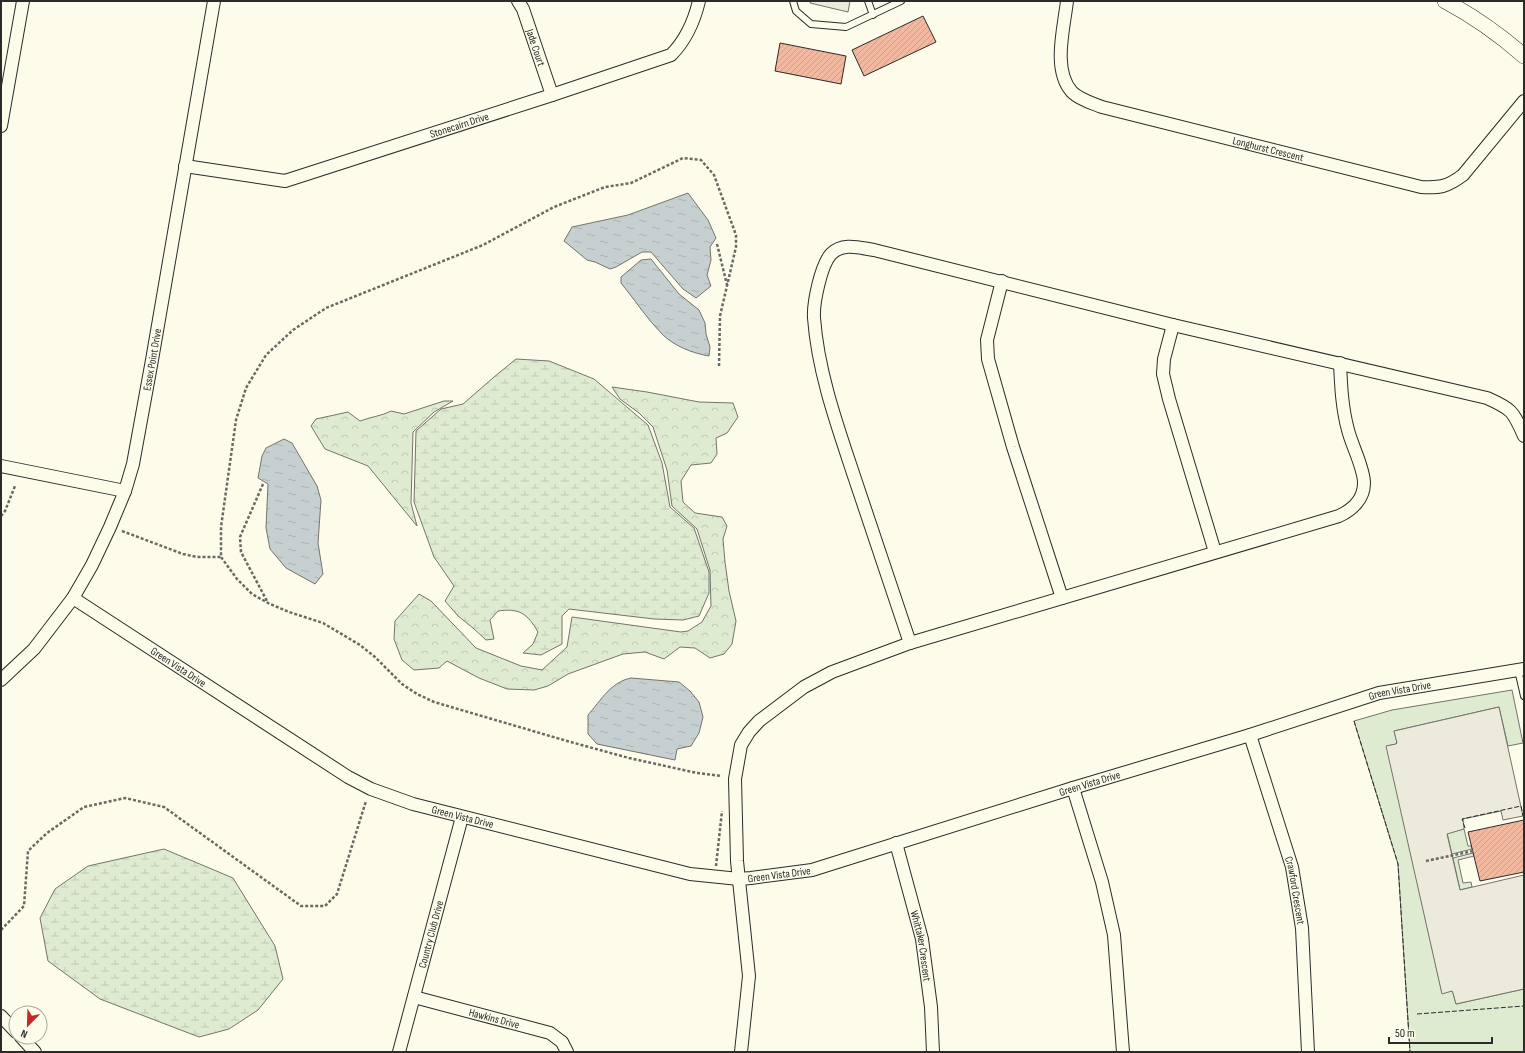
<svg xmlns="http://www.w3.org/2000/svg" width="1525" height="1053" font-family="'Sofia Sans Condensed',sans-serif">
	<defs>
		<pattern id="forest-crowns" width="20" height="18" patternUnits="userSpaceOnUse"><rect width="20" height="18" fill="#deebd1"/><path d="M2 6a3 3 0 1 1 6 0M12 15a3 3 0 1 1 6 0" fill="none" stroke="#bfcab4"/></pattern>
		<pattern id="wetland-marsh" width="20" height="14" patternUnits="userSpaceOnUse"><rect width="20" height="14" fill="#deebd1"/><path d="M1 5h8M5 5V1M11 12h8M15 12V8" fill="none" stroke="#bfcab4"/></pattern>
		<pattern id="water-ripples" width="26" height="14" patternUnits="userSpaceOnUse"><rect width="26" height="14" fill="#c7d0d0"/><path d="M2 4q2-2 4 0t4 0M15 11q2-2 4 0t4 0" fill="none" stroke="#abb3b3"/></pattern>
		<pattern id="building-hatch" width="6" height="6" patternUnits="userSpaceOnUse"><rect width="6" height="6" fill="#f2b8a0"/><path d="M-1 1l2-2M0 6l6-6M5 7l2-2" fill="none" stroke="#d09e8a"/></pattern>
	</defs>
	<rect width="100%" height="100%" fill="#fdfbea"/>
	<path fill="#deebd1" stroke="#74746e" d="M 1512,690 L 1523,743 L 1508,746 L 1499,707 L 1394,731 L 1397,742 L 1396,744 L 1387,746 L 1442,993 L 1452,991 L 1453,993 L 1456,1004 L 1524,989 L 1524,1052 L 1410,1052 L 1398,864 L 1354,721 L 1392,710 Z
		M 1464,829 L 1468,846 L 1472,846 L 1472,849 L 1452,854 L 1447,833 Z
		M 1473,853 L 1474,856 L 1458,860 L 1463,883 L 1471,882 L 1472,887 L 1460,890 L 1453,858 Z"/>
	<path fill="url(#forest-crowns)" stroke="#74746e" d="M 612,387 L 647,392 L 699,402 L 733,403 L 738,417 L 727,433 L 716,438 L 717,454 L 711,463 L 691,465 L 681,481 L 683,502 L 695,513 L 722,517 L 727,526 L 723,539 L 725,562 L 729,591 L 736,621 L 732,644 L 724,654 L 710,658 L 695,648 L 680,647 L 664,659 L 645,652 L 623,654 L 568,674 L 548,686 L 534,690 L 507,689 L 479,678 L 447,661 L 439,668 L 414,670 L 402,660 L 394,639 L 395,621 L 419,594 L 431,601 L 476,648 L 521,666 L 542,670 L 567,647 L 572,617 L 681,632 L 688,631 L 702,622 L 711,606 L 710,570 L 697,529 L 672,506 L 667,470 L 653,427 L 639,413 L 620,399 Z
		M 444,401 L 453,401 L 434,412 L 413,432 L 411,503 L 417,526 L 368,466 L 325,449 L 311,426 L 316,419 L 348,412 L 360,421 C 370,417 382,416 391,411 L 404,414 Z"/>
	<path fill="url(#wetland-marsh)" stroke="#74746e" d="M 516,359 L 549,361 L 594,379 L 648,425 L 662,463 L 670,507 L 694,528 L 709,572 L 709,593 L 699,616 L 683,620 L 654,619 L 569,609 L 562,616 L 562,644 L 541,655 L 523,653 L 533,644 L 538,632 C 527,613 519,608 498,611 L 490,620 L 494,639 L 486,640 L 473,628 L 458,616 L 445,601 L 454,586 L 434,557 L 414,502 L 416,431 L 441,409 L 463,404 L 494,377 Z
		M 164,849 L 233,878 L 275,946 L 283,979 L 258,1010 L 229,1029 L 199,1037 L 100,999 L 48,961 L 40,918 L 55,889 L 88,866 Z"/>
	<path fill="#eceadb" stroke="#74746e" d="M 811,1 L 850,1 L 848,12 L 810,3 Z
		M 1499,707 L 1523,816 L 1503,820 L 1501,811 L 1463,819 L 1464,829 L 1447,834 L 1460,890 L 1524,875 L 1524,989 L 1456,1004 L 1453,993 L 1452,991 L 1442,994 L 1386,746 L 1396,744 L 1397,743 L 1394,731 Z"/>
	<path fill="url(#water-ripples)" stroke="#74746e" d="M 688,193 L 708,220 L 716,238 L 710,247 L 711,260 L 707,275 L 711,286 L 696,298 L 683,289 L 651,252 L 642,252 L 616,267 L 610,269 L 595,262 L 587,260 L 564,241 L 572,227 L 628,215 Z
		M 651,259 L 679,294 L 699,310 L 705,323 L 706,334 L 710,347 L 709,356 C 692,353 674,346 662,334 C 647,319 635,300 621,283 L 621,277 L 641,260 Z
		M 284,439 L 292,443 L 317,486 L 321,500 L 318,543 L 323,574 L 315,584 L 286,568 L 270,549 L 266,528 L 268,484 L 258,478 L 262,456 L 266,448 Z
		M 631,678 L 679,682 L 690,691 L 699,702 L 703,717 L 699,733 L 691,746 L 677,749 L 675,760 L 597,744 L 588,734 L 588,715 C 601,700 611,682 631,678 Z"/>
	<path fill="url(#building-hatch)" stroke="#2b2b2b" d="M 923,16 L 936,42 L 864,76 L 852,50 Z
		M 780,43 L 846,56 L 841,84 L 775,71 Z
		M 1524,820 L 1524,872 L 1480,881 L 1468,832 Z"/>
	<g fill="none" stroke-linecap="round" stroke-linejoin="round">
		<g stroke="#2b2b2b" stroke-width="8">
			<path id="service" d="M 793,1 L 796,11 L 811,24 L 846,27 L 901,1
				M 868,1 L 873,15
				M 1518,670 L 1524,696"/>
		</g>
		<g stroke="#2b2b2b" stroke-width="14">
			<g id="minor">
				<path id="s1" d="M 518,1 L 523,9 L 552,95"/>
				<path id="s2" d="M 1067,1 C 1064,28 1052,70 1072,92 C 1080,100 1092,103 1102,107 L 1421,187 C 1440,188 1447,187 1463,175 L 1524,101"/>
				<path d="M 1,126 L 23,1"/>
				<path id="s3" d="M 185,166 L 285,181 L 552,95 L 671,55 C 686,40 694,22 699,1"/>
				<path d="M 1002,281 L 987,340 L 988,359 L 1013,447 L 1062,598"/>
				<path d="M 1173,325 L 1164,359 L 1163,374 L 1169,399 L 1215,552"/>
				<path d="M 1,466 L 125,491"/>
				<path id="s4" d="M 73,598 L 348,777 L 371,789 L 413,804 L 690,874 L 739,879 L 751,878 L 812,870 L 1073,788 L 1250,735 L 1379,693 L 1524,669"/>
				<path d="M 910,643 C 891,588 873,532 854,476 C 837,425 818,372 814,318 C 813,303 821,265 831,254 C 843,242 860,248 874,250 L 1173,325 L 1487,398 C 1512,409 1513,411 1524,436"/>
				<path id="s5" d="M 1,680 L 34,649 L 73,598 L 92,565 L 110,527 L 125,491 L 133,464 L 152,360 L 214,1"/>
				<path id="s6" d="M 1250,735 L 1292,867 L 1302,928 L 1308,1052"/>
				<path d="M 1073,788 L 1102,882 L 1114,935 L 1123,1052"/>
				<path id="s7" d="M 896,843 L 922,939 L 931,1007 L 933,1052"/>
				<path id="s8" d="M 414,997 L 550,1033 L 562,1042 L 567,1052"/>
				<path d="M 1,1016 L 16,1032"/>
				<path d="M 21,1037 L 35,1052"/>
				<path id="s9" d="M 399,1052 L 462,817"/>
				<path d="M 741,1052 L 749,976 L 737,861 L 735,779 L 741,745 L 749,732 L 759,721 L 804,687 L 832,672 L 910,643 L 1339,516 C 1352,510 1364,499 1364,483 C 1364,468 1352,446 1348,430 C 1342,408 1341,386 1340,363"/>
			</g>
		</g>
		<g stroke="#2b2b2b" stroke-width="16">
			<path id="tertiary" d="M 1445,1 C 1473,16 1500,35 1524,56"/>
		</g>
		<path stroke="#6a6964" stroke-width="2.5" stroke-dasharray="3 2" stroke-linecap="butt" d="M 717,244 L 727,285
			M 719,366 L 720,316 L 736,247 L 736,235 L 714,175 L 701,160 L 683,158 L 631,183 L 605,187 L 554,207 L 483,245 L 326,308 L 293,330 L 266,355 L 246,388 L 236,420 L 221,527 L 221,557 L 237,579 L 252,594 L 268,603 L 289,612 L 323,623 L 360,645 L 375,657 L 402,684 L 417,694 L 434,702 L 567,741 L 629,758 L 697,773 L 722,776
			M 263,484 L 240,537 L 241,552 L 268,603
			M 1,516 L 5,511 L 15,486
			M 122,531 L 183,554 L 197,557 L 221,557
			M 1426,861 L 1473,851
			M 716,866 L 722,811
			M 1,930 L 24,906 L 28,851 L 47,833 L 84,807 L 125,798 L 164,807 L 301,906 L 325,906 L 337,894 L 366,801"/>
		<use href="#service" stroke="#fdfbea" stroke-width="6"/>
		<use href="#minor" stroke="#fdfbea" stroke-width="12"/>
		<use href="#tertiary" stroke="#fdfbea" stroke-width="15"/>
		<path stroke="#2b2b2b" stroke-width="1" stroke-dasharray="5 2" stroke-linecap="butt" d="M 1354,721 L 1398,864 L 1410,1052
			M 1465,828 L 1462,819 L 1521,806 L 1523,816
			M 1417,1014 L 1524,1006"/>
	</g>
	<g text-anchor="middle" stroke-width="3" stroke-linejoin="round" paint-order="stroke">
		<g font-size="11" fill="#2b2b2b" stroke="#fdfbea">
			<text dy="4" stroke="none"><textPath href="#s1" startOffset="50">Jade Court</textPath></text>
			<text dy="4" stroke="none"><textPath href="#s3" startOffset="284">Stonecairn Drive</textPath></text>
			<text dy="4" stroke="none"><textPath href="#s2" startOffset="299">Longhurst Crescent</textPath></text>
			<text dy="4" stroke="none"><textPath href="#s5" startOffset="363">Essex Point Drive</textPath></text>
			<text dy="4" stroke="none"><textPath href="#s4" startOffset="126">Green Vista Drive</textPath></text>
			<text dy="4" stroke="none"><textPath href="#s4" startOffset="1422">Green Vista Drive</textPath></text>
			<text dy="4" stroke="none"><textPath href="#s4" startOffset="1098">Green Vista Drive</textPath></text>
			<text dy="4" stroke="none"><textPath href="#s4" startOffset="450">Green Vista Drive</textPath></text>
			<text dy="4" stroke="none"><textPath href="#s4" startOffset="774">Green Vista Drive</textPath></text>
			<text dy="4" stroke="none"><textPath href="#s6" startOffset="162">Crawford Crescent</textPath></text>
			<text dy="4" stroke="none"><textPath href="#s9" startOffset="122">Country Club Drive</textPath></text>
			<text dy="4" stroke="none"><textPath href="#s7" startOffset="106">Whittaker Crescent</textPath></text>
			<text dy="4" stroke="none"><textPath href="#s8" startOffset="83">Hawkins Drive</textPath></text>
		</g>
	</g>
	<rect width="1525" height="1053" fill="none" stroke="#2b2b2b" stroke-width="4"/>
	<g transform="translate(28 1025) rotate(203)"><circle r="19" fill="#fdfbea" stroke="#a9a89e"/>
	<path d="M0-3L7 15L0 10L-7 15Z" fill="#c62828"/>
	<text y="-6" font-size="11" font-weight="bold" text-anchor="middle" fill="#2b2b2b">N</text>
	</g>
	<path d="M1389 1037v6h103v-6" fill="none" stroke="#2b2b2b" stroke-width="2"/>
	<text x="1395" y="1037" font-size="12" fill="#2b2b2b" stroke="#fdfbea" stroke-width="3" paint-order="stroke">50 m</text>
</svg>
